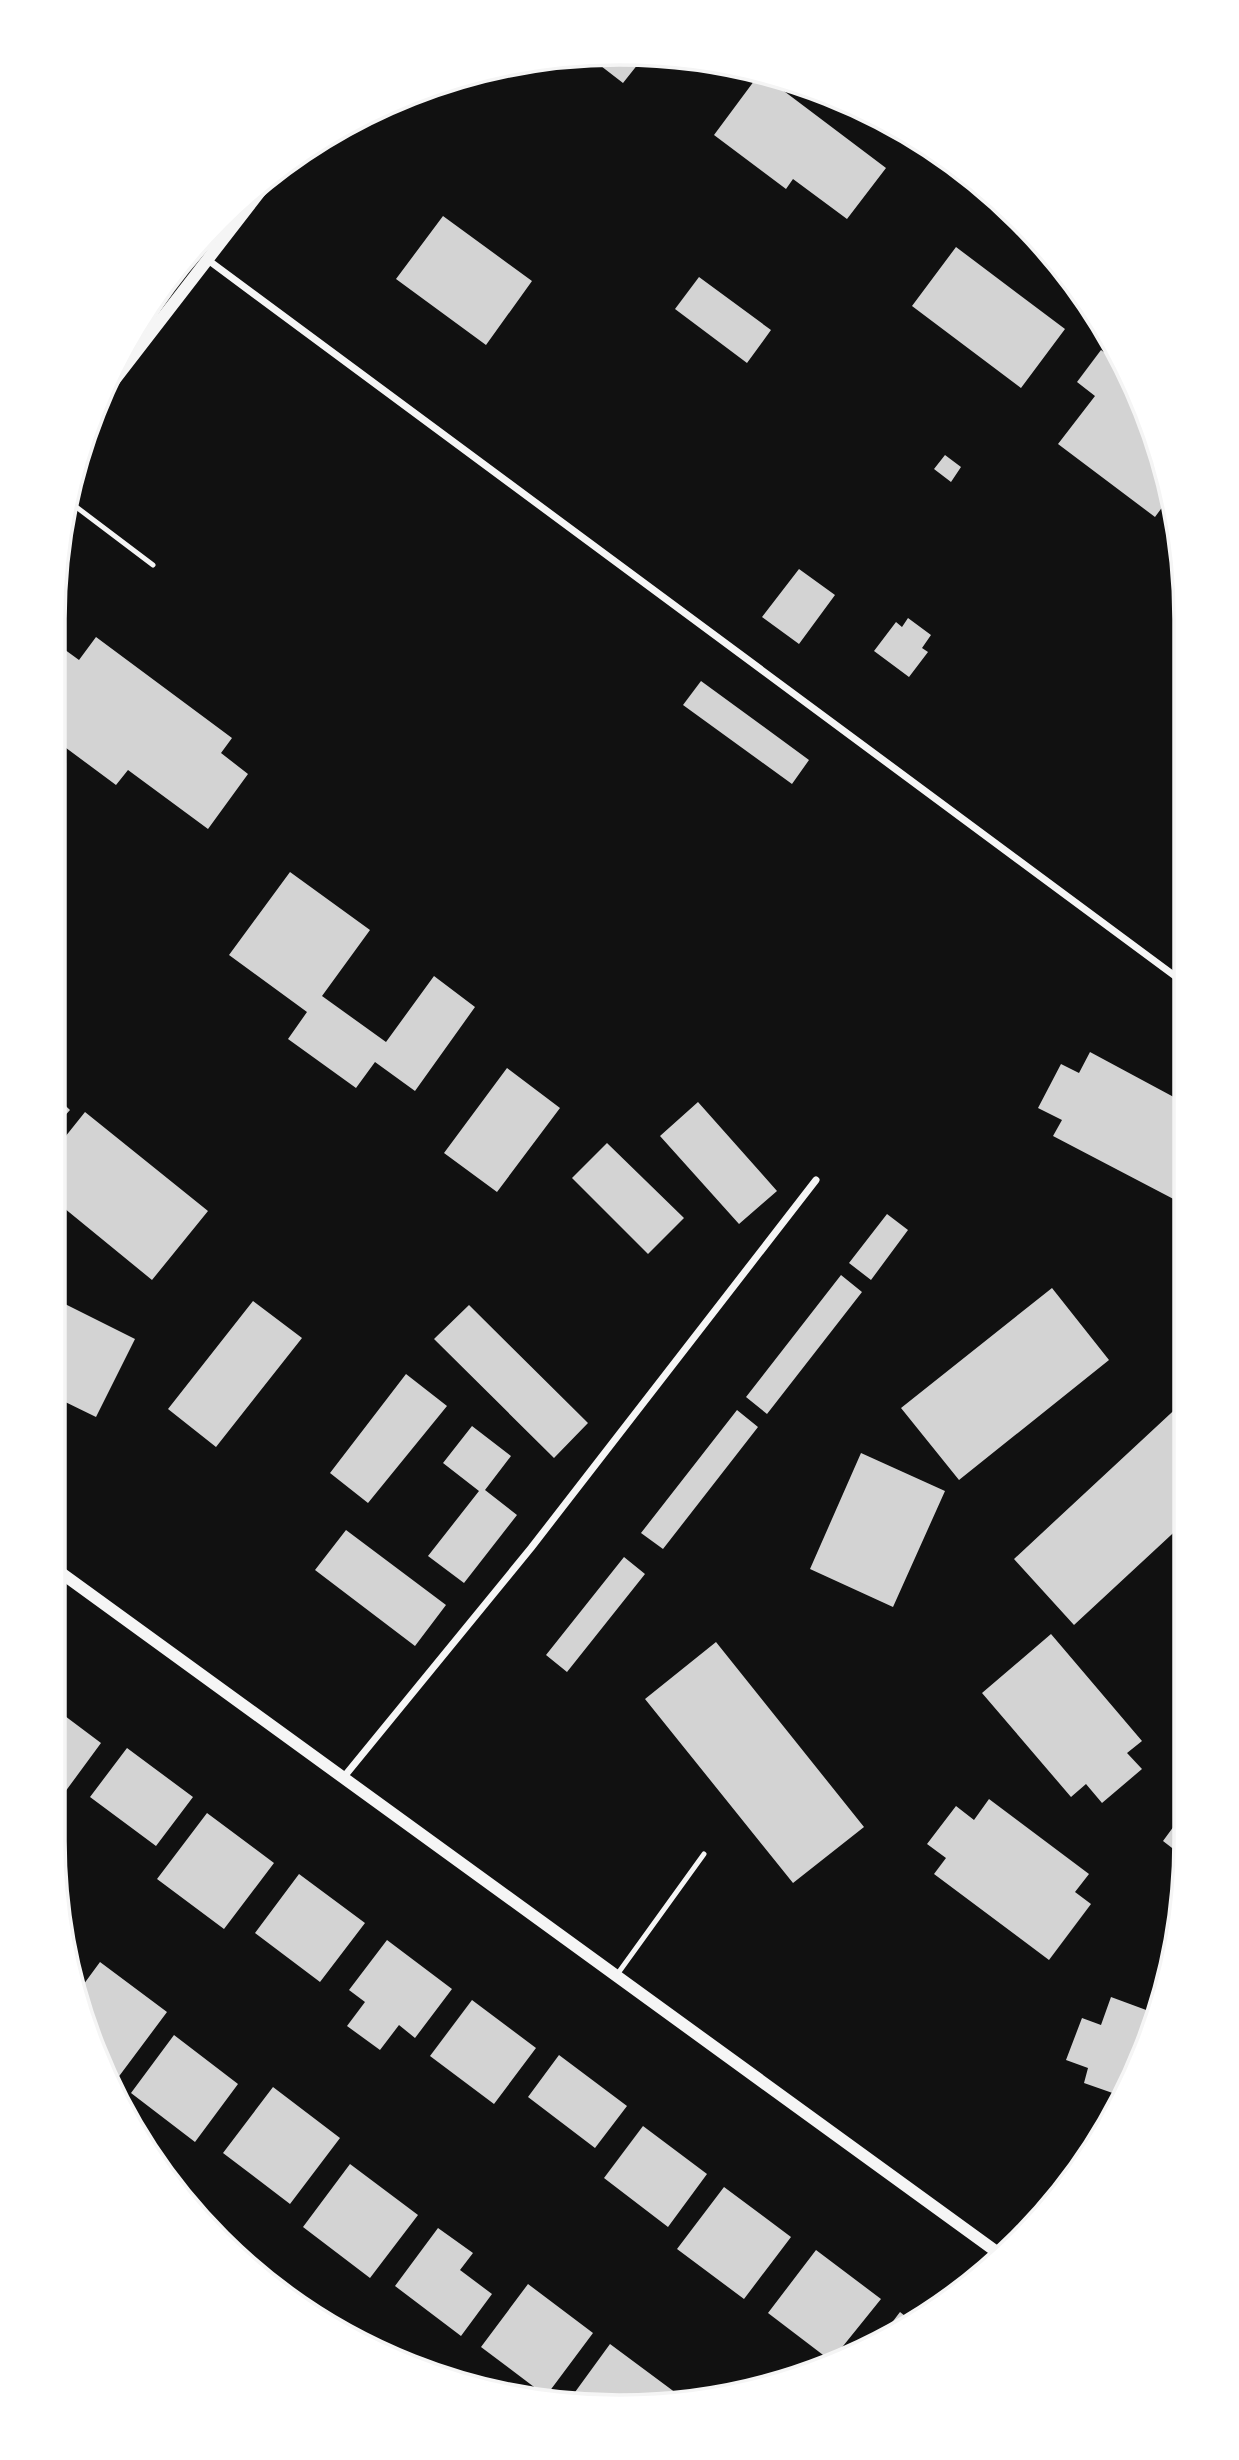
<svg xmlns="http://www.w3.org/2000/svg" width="1239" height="2460" font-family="Montserrat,sans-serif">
	<rect width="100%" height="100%" fill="#111"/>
	<path fill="#d3d3d3" d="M 646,54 L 623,83 L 588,56 L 620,55 Z
		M 760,73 L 886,168 L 847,219 L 793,179 L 786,189 L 714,135 Z
		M 443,216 L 532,281 L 486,345 L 396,279 Z
		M 956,247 L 1065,329 L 1021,388 L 912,306 Z
		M 699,277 L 771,330 L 747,363 L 675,309 Z
		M 1101,350 L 1125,368 L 1143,403 L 1169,498 L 1155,517 L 1058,444 L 1095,396 L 1077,382 Z
		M 945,455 L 961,467 L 951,482 L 934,469 Z
		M 799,569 L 835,595 L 799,644 L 762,617 Z
		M 908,618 L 931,635 L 922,648 L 928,652 L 909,677 L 874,651 L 896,622 L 902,627 Z
		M 96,637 L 232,738 L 221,753 L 248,774 L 208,829 L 128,770 L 116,785 L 54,739 L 54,648 L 57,644 L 79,660 Z
		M 701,681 L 809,760 L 792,784 L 683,705 Z
		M 290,872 L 370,930 L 322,996 L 386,1042 L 434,976 L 475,1007 L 415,1091 L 375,1062 L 356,1088 L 288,1039 L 307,1012 L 229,955 Z
		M 1090,1052 L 1183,1102 L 1183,1204 L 1053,1136 L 1062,1120 L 1038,1108 L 1061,1064 L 1079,1073 Z
		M 507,1068 L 560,1108 L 497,1192 L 444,1153 Z
		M 53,1094 L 70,1110 L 53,1129 Z
		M 698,1102 L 777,1191 L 739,1224 L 660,1136 Z
		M 85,1112 L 208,1211 L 152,1280 L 53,1199 L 53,1152 Z
		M 607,1143 L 684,1218 L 648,1254 L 572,1178 Z
		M 887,1214 L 908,1230 L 871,1280 L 849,1263 Z
		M 841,1275 L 862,1292 L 767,1414 L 746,1397 Z
		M 1052,1288 L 1109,1360 L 959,1480 L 901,1408 Z
		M 53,1298 L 135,1339 L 96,1417 L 53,1396 Z
		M 253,1301 L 302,1338 L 216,1447 L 168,1409 Z
		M 469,1305 L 588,1423 L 554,1458 L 434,1339 Z
		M 406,1374 L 447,1406 L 368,1503 L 330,1473 Z
		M 1184,1401 L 1184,1523 L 1074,1625 L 1014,1559 Z
		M 737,1410 L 758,1427 L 663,1549 L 641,1533 Z
		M 472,1426 L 511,1456 L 485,1490 L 517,1515 L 464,1583 L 428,1556 L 479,1491 L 443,1463 Z
		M 861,1453 L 945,1491 L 893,1607 L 810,1569 Z
		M 346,1530 L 446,1605 L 415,1646 L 315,1570 Z
		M 624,1557 L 645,1574 L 567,1672 L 546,1655 Z
		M 1051,1634 L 1142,1741 L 1127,1753 L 1142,1769 L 1102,1803 L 1086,1784 L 1071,1797 L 982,1693 Z
		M 716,1642 L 864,1827 L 793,1883 L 645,1699 Z
		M 53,1707 L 101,1743 L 65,1792 L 53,1783 Z
		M 127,1748 L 193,1797 L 156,1846 L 90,1797 Z
		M 989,1799 L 1089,1874 L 1075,1892 L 1091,1904 L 1049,1960 L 934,1874 L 946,1858 L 927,1844 L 956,1806 L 974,1820 Z
		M 1185,1811 L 1185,1858 L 1163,1841 Z
		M 207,1813 L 274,1863 L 224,1929 L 157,1879 Z
		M 299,1874 L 365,1923 L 320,1982 L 255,1933 Z
		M 387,1940 L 452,1989 L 415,2038 L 399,2025 L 380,2050 L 347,2026 L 365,2002 L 349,1990 Z
		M 100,1962 L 167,2012 L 117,2079 L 110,2074 L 83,2023 L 78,1992 Z
		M 1111,1997 L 1157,2014 L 1124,2097 L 1084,2083 L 1088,2068 L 1066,2060 L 1082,2018 L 1101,2025 Z
		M 472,2000 L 536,2048 L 494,2104 L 430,2056 Z
		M 174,2035 L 238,2084 L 195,2142 L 131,2093 Z
		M 559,2055 L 627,2106 L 595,2148 L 528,2097 Z
		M 273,2087 L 340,2138 L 290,2204 L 223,2153 Z
		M 643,2126 L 707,2174 L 668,2227 L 604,2178 Z
		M 350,2164 L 418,2215 L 370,2278 L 303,2227 Z
		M 724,2187 L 791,2237 L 744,2299 L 677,2249 Z
		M 438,2228 L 473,2253 L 460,2270 L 492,2294 L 461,2336 L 395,2286 Z
		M 816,2250 L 881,2299 L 831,2361 L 768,2313 Z
		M 528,2284 L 593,2333 L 546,2396 L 481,2347 Z
		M 900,2312 L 910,2320 L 875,2345 Z
		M 610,2344 L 676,2393 L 669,2402 L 570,2399 Z"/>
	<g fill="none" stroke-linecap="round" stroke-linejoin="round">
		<path stroke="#f5f5f5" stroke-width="5" d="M 67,500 L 153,565
			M 616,1976 L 704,1854"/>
		<path stroke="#f5f5f5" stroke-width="7" d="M 208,260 L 1183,982
			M 343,1778 L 531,1548 L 816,1180"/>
		<path stroke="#f5f5f5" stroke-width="12" d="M 99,400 L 276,171
			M 53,1567 L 1001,2255"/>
	</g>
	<path d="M0 0H1239V2460H0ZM619 65H620A554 554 0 0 1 1174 619V1841A554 554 0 0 1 620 2395H619A554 554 0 0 1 65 1841V619A554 554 0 0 1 619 65Z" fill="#fff" fill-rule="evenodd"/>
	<path fill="none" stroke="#f5f5f5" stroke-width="3.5" d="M619 65H620A554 554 0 0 1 1174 619V1841A554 554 0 0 1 620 2395H619A554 554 0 0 1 65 1841V619A554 554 0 0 1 619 65Z"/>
</svg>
